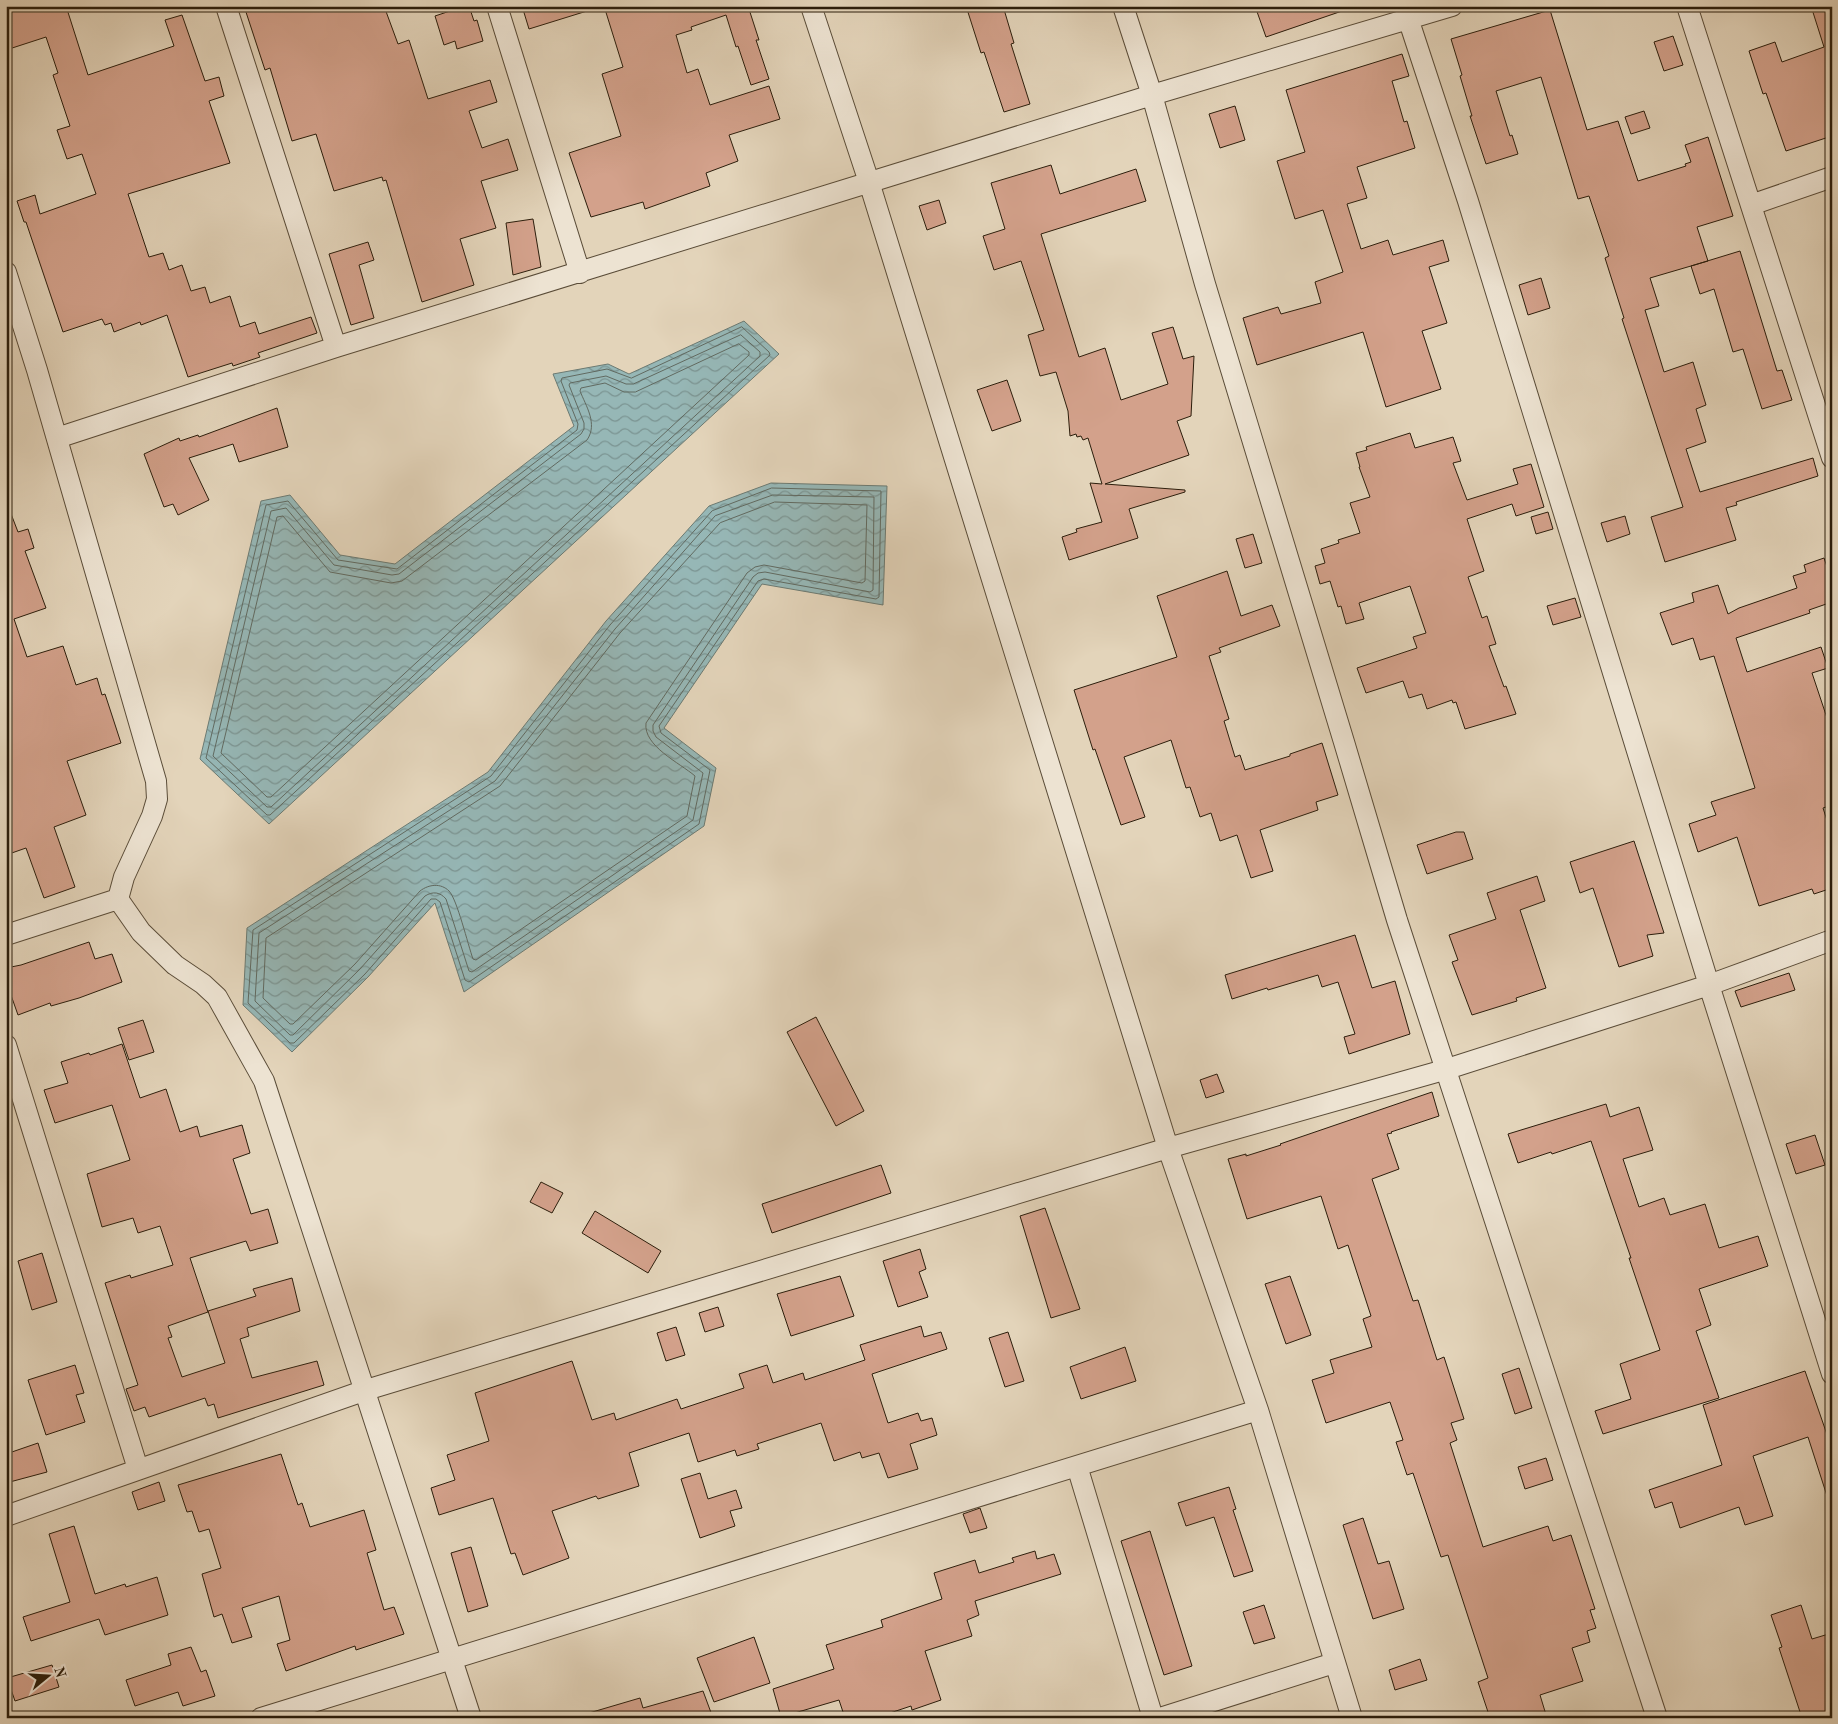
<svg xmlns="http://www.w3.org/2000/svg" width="1838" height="1724" font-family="'Old Standard TT',serif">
	<defs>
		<pattern id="water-waves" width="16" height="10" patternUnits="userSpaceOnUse" patternTransform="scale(1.25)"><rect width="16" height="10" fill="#96b7b6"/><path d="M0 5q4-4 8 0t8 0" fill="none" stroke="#7b9492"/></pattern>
	</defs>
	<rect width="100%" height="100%" fill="#e3d4ba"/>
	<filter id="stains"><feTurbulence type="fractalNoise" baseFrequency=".004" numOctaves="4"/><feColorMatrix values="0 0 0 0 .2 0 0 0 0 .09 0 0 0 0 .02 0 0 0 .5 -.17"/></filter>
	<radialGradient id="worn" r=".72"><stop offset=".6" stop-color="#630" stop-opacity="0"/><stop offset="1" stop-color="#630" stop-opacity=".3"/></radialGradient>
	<path fill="url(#water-waves)" stroke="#6c7a72" d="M 744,321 L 779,354 L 269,824 L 200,759 L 261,501 L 290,495 L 340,555 L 395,564 L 574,426 L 553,374 L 608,364 L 629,374 Z
		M 771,483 L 887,486 L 883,605 L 762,584 L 664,728 L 716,768 L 704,826 L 464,992 L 435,903 L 368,977 L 292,1052 L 243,1005 L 247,928 L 488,772 L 606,621 L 709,506 Z"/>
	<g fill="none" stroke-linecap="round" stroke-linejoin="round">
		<path stroke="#616a61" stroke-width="1" d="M 742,327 L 769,352 L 770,355 L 270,815 L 267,815 L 206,758 L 266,505 L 288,501 L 338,560 L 397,569 L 577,430 L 578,424 L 561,381 L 562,378 L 607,369 L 631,378 Z
			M 741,335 L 760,352 L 760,356 L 271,807 L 267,807 L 213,756 L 271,511 L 286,508 L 334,565 L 392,575 L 399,574 L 581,434 L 584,429 L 584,423 L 569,385 L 570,383 L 606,376 L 626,384 L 633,384 Z
			M 739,344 L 749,352 L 749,355 L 271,797 L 267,797 L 221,753 L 277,517 L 283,516 L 330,572 L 391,583 L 402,581 L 587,440 C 598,424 586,406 580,391 L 581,388 L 605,383 L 624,392 L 635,392 Z
			M 772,488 L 881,491 L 879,597 L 876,599 L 764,579 L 758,581 L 659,726 L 661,733 L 710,770 L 699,824 L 469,982 L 465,980 L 440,902 L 436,899 L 431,899 L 365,974 L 294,1043 L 290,1043 L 248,1003 L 253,930 L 491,776 L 610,625 L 712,511 Z
			M 773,495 L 874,497 L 873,590 L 870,592 L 765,572 L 758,573 L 753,577 L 653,725 L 653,731 L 656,737 L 703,773 L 693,820 L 472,972 L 469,971 L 446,899 C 440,892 433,891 425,896 L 360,969 L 293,1035 L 290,1035 L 255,1001 L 259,933 L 495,781 L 615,629 L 715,516 Z
			M 775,502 L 867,505 L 865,581 L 862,583 L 764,565 L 755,567 L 747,573 L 646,723 C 643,746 680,763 695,776 L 687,816 L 476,960 L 473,959 C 468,945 457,899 449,891 C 441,883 429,884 420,891 L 355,964 L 293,1024 L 290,1024 L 263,998 L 266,938 L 500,786 L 620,633 L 720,523 Z"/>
	</g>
	<path fill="#d3a18b" stroke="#2c1e0c" d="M 6,6 L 66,6 L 88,75 L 174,46 L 165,20 L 182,15 L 205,81 L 219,77 L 224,96 L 209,101 L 230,163 L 128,194 L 149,257 L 163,253 L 169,270 L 182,265 L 191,291 L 205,287 L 210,303 L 230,296 L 240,327 L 255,322 L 259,334 L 311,317 L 317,333 L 258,353 L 260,357 L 233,366 L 232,363 L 188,377 L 167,315 L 141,325 L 140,322 L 114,332 L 111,323 L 105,325 L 102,319 L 63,332 L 26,222 L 24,222 L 17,201 L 35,195 L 40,214 L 96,194 L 82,154 L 67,159 L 57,130 L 70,126 L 53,75 L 58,73 L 46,37 L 6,50 Z
		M 244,6 L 384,6 L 398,44 L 409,40 L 428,99 L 490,80 L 497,102 L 469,111 L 482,148 L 508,139 L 518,170 L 481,181 L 496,228 L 460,239 L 474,285 L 422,302 L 386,180 L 383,181 L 382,177 L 334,191 L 316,134 L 292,141 L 270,68 L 265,70 Z
		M 465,6 L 469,6 L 474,21 L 477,20 L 483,41 L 457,49 L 455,41 L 444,45 L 435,16 Z
		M 522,6 L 587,6 L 587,11 L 529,29 Z
		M 604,6 L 748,6 L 759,40 L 756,40 L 769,79 L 751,85 L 738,46 L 736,47 L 726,15 L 691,27 L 692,30 L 676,35 L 687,73 L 698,69 L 710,105 L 769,86 L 780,119 L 729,135 L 738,161 L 706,173 L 710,186 L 645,209 L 643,202 L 591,217 L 569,153 L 621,136 L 602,74 L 623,67 Z
		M 966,6 L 1003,6 L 1014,43 L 1011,44 L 1030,104 L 1004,112 L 984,52 L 981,53 Z
		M 1255,6 L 1347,6 L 1348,9 L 1266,37 Z
		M 1811,6 L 1832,6 L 1832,136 L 1786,151 L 1766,93 L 1763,94 L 1749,51 L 1775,42 L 1782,62 L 1824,47 Z
		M 1550,10 L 1587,130 L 1618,121 L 1638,181 L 1686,166 L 1685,164 L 1691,162 L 1685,145 L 1708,137 L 1733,216 L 1697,227 L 1708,261 L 1650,278 L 1659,306 L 1645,310 L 1664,372 L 1693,362 L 1706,405 L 1696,409 L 1706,442 L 1686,449 L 1700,492 L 1813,458 L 1818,476 L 1736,502 L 1737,505 L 1726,508 L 1736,540 L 1665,562 L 1651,517 L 1683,507 L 1622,319 L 1624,318 L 1605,258 L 1609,256 L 1589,196 L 1578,199 L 1541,77 L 1496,91 L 1510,136 L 1512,135 L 1518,154 L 1486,164 L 1470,116 L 1472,116 L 1460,76 L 1462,75 L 1451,39 Z
		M 1673,36 L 1683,65 L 1664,71 L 1654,42 Z
		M 1402,54 L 1409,76 L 1392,81 L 1404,122 L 1407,121 L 1415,148 L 1357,167 L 1367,198 L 1347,204 L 1361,249 L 1388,240 L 1393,255 L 1443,240 L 1449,261 L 1429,267 L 1447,323 L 1422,331 L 1441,389 L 1386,407 L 1363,332 L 1257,365 L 1243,318 L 1278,307 L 1281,314 L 1321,303 L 1315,282 L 1343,272 L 1323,210 L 1295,219 L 1277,161 L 1305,152 L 1286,90 Z
		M 1235,106 L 1245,140 L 1220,148 L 1209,114 Z
		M 1644,111 L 1650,128 L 1631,134 L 1625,117 Z
		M 1051,165 L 1060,194 L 1136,169 L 1146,201 L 1041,234 L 1079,357 L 1105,348 L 1121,400 L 1168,384 L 1152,333 L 1173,327 L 1183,359 L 1194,356 L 1191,416 L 1177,421 L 1189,455 L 1105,484 L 1185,490 L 1185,492 L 1129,509 L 1138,538 L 1069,560 L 1062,537 L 1077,532 L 1076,529 L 1102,522 L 1090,483 L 1102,484 L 1088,438 L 1083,440 L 1081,436 L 1077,437 L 1076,434 L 1070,436 L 1068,411 L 1056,372 L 1040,376 L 1028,335 L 1044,330 L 1021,261 L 994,270 L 983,236 L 1005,229 L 991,183 Z
		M 939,200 L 946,223 L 927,230 L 919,206 Z
		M 533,219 L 541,267 L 513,275 L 506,223 Z
		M 368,242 L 374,260 L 359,265 L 374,318 L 351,325 L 329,254 Z
		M 1740,251 L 1777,371 L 1782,370 L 1792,400 L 1762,409 L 1743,349 L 1733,352 L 1714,289 L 1700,294 L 1691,266 Z
		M 1541,278 L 1550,308 L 1528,315 L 1519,285 Z
		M 1007,380 L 1021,421 L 992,431 L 977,390 Z
		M 277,408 L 288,447 L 239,462 L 233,444 L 189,458 L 209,500 L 178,515 L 173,504 L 164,507 L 144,454 L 179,438 L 180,441 L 198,435 L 199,437 Z
		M 1410,433 L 1415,448 L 1453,437 L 1461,461 L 1453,463 L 1467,500 L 1518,484 L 1513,469 L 1531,464 L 1544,507 L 1516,516 L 1512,504 L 1467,519 L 1484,571 L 1468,577 L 1482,618 L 1487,616 L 1496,644 L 1489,646 L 1504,687 L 1506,686 L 1516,714 L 1465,729 L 1456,702 L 1453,703 L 1452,700 L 1427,709 L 1422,694 L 1409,698 L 1403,681 L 1366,693 L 1357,668 L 1417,648 L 1413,637 L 1426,633 L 1410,586 L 1359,603 L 1364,619 L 1346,624 L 1341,606 L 1338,607 L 1330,581 L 1320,584 L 1315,566 L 1325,563 L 1321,549 L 1339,543 L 1338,540 L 1360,533 L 1350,503 L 1370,497 L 1359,467 L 1360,467 L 1356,453 L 1367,450 L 1366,447 Z
		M 6,506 L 8,506 L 18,532 L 28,529 L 34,548 L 25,551 L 46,608 L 14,619 L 27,657 L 63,646 L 76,685 L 97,678 L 102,695 L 105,694 L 121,743 L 67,761 L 86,815 L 54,827 L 75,887 L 44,898 L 26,848 L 6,855 Z
		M 1548,512 L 1553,529 L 1536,534 L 1531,517 Z
		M 1625,516 L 1630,534 L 1607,542 L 1601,523 Z
		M 1253,534 L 1262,563 L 1245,568 L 1236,539 Z
		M 1824,558 L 1832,581 L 1832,602 L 1809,610 L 1810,613 L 1736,638 L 1747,672 L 1821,647 L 1828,668 L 1812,673 L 1832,733 L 1832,805 L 1823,808 L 1832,836 L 1832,862 L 1827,864 L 1832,879 L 1832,888 L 1814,894 L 1812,889 L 1759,906 L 1737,837 L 1698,852 L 1689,824 L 1716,815 L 1711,802 L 1755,788 L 1714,656 L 1700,660 L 1693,638 L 1672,645 L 1660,613 L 1694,602 L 1692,593 L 1718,585 L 1728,614 L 1739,608 L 1797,588 L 1793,576 L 1806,572 L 1804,565 Z
		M 1227,571 L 1241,616 L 1272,605 L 1280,626 L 1219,648 L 1221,652 L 1209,656 L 1229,719 L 1224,721 L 1235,757 L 1240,755 L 1245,770 L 1290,756 L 1290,754 L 1322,743 L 1338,795 L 1316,802 L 1318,810 L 1260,830 L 1273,871 L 1251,878 L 1237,835 L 1220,841 L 1211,813 L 1200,817 L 1190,787 L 1186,788 L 1171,740 L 1124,757 L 1145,817 L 1121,825 L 1095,749 L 1093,750 L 1074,690 L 1177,657 L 1157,596 Z
		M 1575,598 L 1581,617 L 1553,625 L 1547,606 Z
		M 1456,832 L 1464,832 L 1473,859 L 1427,874 L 1417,845 Z
		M 1634,841 L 1664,933 L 1647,935 L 1653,956 L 1619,967 L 1593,888 L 1580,893 L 1570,862 Z
		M 1537,876 L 1545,901 L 1520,910 L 1546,988 L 1516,998 L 1517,1001 L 1472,1015 L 1452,962 L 1458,960 L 1449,935 L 1496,919 L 1487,893 Z
		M 1355,935 L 1372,988 L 1395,981 L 1410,1034 L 1349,1054 L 1344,1037 L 1355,1034 L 1338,982 L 1322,987 L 1318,975 L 1268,990 L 1267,988 L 1232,999 L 1225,975 Z
		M 89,942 L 95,959 L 112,954 L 122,982 L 79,998 L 51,1006 L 50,1003 L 18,1015 L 6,981 L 6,968 L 21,965 Z
		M 1789,973 L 1795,990 L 1741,1007 L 1735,991 Z
		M 816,1017 L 864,1111 L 836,1126 L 787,1032 Z
		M 143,1020 L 154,1052 L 129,1060 L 118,1028 Z
		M 122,1044 L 140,1098 L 166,1089 L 180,1132 L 197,1126 L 200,1137 L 242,1125 L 250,1153 L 233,1159 L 251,1214 L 268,1209 L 278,1243 L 250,1251 L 246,1241 L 190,1258 L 208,1312 L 168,1326 L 172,1337 L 168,1338 L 182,1377 L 225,1363 L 208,1311 L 256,1296 L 253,1289 L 292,1278 L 300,1311 L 247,1328 L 249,1336 L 240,1339 L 252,1378 L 317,1361 L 324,1385 L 218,1418 L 214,1404 L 208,1406 L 205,1398 L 149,1417 L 145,1407 L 134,1411 L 126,1389 L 138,1385 L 105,1283 L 130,1275 L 131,1278 L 173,1265 L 160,1226 L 138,1233 L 133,1218 L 102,1227 L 87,1174 L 130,1160 L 112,1105 L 55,1123 L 44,1090 L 68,1083 L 61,1062 L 89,1053 L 90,1055 Z
		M 1217,1074 L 1224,1092 L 1206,1098 L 1200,1080 Z
		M 1432,1092 L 1439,1116 L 1391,1132 L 1392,1133 L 1387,1134 L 1399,1169 L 1372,1179 L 1413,1301 L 1418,1300 L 1437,1360 L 1444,1357 L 1464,1419 L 1451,1423 L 1457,1440 L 1450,1443 L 1483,1547 L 1548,1526 L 1553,1541 L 1571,1535 L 1595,1609 L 1590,1610 L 1596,1628 L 1587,1631 L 1590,1642 L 1572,1648 L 1583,1681 L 1540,1695 L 1547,1718 L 1490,1718 L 1478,1682 L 1488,1678 L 1448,1555 L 1441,1557 L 1413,1473 L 1407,1475 L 1396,1442 L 1403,1440 L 1390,1402 L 1326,1423 L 1312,1380 L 1334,1373 L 1330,1360 L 1372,1347 L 1363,1319 L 1371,1316 L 1348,1245 L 1338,1249 L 1321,1196 L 1247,1219 L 1228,1159 L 1246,1154 L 1246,1156 L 1281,1145 L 1280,1144 Z
		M 1606,1104 L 1610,1117 L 1639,1107 L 1653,1150 L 1623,1159 L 1639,1207 L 1664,1198 L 1670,1215 L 1705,1204 L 1719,1248 L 1758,1236 L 1768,1266 L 1699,1289 L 1711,1325 L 1696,1331 L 1719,1398 L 1603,1434 L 1595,1411 L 1631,1399 L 1620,1364 L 1660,1350 L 1629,1258 L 1631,1258 L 1591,1141 L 1552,1154 L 1551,1152 L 1518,1163 L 1508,1134 Z
		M 1815,1135 L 1825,1165 L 1796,1174 L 1786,1144 Z
		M 881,1165 L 891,1193 L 772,1233 L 762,1204 Z
		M 541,1182 L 563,1193 L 552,1213 L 530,1202 Z
		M 1045,1208 L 1080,1309 L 1051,1318 L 1020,1216 Z
		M 595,1211 L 661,1251 L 648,1273 L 582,1233 Z
		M 920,1249 L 926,1269 L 919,1272 L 928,1297 L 898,1307 L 883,1261 Z
		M 42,1253 L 57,1302 L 32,1310 L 18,1261 Z
		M 840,1276 L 854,1316 L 791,1336 L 777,1294 Z
		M 1290,1276 L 1311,1335 L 1286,1344 L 1265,1284 Z
		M 718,1307 L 724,1326 L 705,1332 L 699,1313 Z
		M 921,1326 L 924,1337 L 941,1332 L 947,1349 L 872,1374 L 888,1423 L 918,1413 L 921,1421 L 932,1418 L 937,1435 L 910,1444 L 918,1469 L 888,1478 L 879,1453 L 862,1458 L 860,1452 L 834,1461 L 821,1423 L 757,1444 L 759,1449 L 737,1456 L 735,1450 L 698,1462 L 689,1433 L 629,1453 L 639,1486 L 598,1499 L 596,1496 L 552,1511 L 569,1558 L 523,1575 L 515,1553 L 511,1554 L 493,1498 L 439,1515 L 431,1488 L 455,1480 L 447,1455 L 489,1441 L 475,1393 L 572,1361 L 592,1420 L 614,1413 L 616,1420 L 677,1399 L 681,1409 L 744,1388 L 739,1374 L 767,1365 L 773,1383 L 803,1373 L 805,1380 L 865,1360 L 860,1345 Z
		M 676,1327 L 685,1355 L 666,1361 L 657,1333 Z
		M 1008,1332 L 1024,1381 L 1005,1387 L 989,1338 Z
		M 1125,1347 L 1136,1381 L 1081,1399 L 1070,1367 Z
		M 75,1365 L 84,1393 L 76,1395 L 85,1422 L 46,1435 L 28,1380 Z
		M 1519,1368 L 1532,1408 L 1515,1414 L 1502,1374 Z
		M 1805,1371 L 1832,1449 L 1832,1499 L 1828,1499 L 1808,1437 L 1753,1456 L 1773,1516 L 1745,1525 L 1739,1507 L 1680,1528 L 1672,1502 L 1655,1508 L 1649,1490 L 1722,1465 L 1703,1405 Z
		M 38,1443 L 47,1472 L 6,1483 L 6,1454 Z
		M 281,1454 L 298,1505 L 302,1503 L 310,1527 L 364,1510 L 376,1550 L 367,1553 L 384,1610 L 394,1607 L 404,1634 L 356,1650 L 355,1646 L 286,1671 L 277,1644 L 290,1640 L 279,1596 L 242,1608 L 252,1637 L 232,1643 L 222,1614 L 214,1617 L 202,1574 L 221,1568 L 209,1529 L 199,1532 L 192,1511 L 187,1512 L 178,1485 Z
		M 1546,1458 L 1553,1480 L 1525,1489 L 1518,1467 Z
		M 700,1473 L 708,1499 L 736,1490 L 742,1508 L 730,1511 L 735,1526 L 700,1538 L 681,1479 Z
		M 159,1482 L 165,1501 L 138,1510 L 132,1492 Z
		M 1229,1487 L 1236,1509 L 1233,1510 L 1253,1571 L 1234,1577 L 1214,1517 L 1186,1526 L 1178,1503 Z
		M 980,1508 L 987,1528 L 970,1533 L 963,1514 Z
		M 1363,1518 L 1378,1564 L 1389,1561 L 1404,1609 L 1373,1619 L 1343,1525 Z
		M 74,1526 L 95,1594 L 125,1584 L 126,1587 L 157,1577 L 168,1615 L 105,1635 L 99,1619 L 31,1641 L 23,1617 L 70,1602 L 49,1534 Z
		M 1150,1531 L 1192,1666 L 1164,1675 L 1121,1541 Z
		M 471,1547 L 488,1606 L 468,1612 L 451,1553 Z
		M 1035,1551 L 1037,1559 L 1054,1554 L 1061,1574 L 975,1601 L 979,1615 L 967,1620 L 972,1636 L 925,1651 L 941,1700 L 912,1710 L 911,1706 L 875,1718 L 845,1718 L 839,1700 L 781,1717 L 773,1689 L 834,1669 L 826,1645 L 883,1627 L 881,1620 L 942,1599 L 934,1573 L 975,1560 L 979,1573 L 1014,1562 L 1012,1558 Z
		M 1264,1605 L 1275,1638 L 1254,1644 L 1243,1612 Z
		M 1801,1605 L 1812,1639 L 1832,1633 L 1832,1718 L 1802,1718 L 1779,1648 L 1782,1647 L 1771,1615 Z
		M 754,1637 L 770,1683 L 714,1702 L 697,1658 Z
		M 191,1647 L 201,1672 L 206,1670 L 215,1696 L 183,1706 L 178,1692 L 135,1706 L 126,1680 L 171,1665 L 168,1654 Z
		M 1420,1659 L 1427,1680 L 1395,1690 L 1389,1670 Z
		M 52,1665 L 59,1687 L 15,1701 L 7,1678 Z
		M 703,1691 L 713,1718 L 590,1718 L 589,1713 L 640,1698 L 643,1708 Z"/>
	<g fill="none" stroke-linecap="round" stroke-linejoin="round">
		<g stroke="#5a4c38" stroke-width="22">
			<path id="minor" d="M 226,6 L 336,347
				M 497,6 L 580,273
				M 811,6 L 869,182 L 1168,1148 L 1258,1410 L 1352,1718
				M 1123,6 L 1152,95 L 1205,284 L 1344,742 L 1397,920 L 1657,1718
				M 1404,6 L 1468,201 L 1709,985 L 1832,1374
				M 1687,6 L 1832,458
				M 1751,205 L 1832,177
				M 6,272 L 37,370 L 156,781 L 157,799 L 152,816 L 124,877 L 118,899
				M 57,438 L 336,347 L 1152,95 L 1452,6
				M 118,899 L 141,932 L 175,965 L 203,984 L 217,997 L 264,1081 L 471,1718
				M 6,935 L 118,899
				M 6,1045 L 138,1469
				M 1077,1466 L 1153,1718
				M 6,1516 L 366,1390 L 1168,1148 L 1444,1070 L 1709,985 L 1832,940
				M 261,1718 L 1258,1410
				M 1160,1718 L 1334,1663"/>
		</g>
		<use href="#minor" stroke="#ede3d2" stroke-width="20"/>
	</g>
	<rect width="1838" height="1724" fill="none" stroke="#e3d4ba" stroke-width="25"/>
	<rect x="8" y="8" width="1823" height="1709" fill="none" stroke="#2c1e0c" stroke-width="2.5"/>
	<rect x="12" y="12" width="1813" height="1699" fill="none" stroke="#2c1e0c"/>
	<g transform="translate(48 1676) rotate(72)" stroke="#ede3d2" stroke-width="4" paint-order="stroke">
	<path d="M0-4L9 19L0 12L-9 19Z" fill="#2c1e0c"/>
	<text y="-8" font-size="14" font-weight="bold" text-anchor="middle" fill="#2c1e0c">N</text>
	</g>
	<rect width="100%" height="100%" filter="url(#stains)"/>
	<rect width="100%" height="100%" fill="url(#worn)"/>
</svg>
